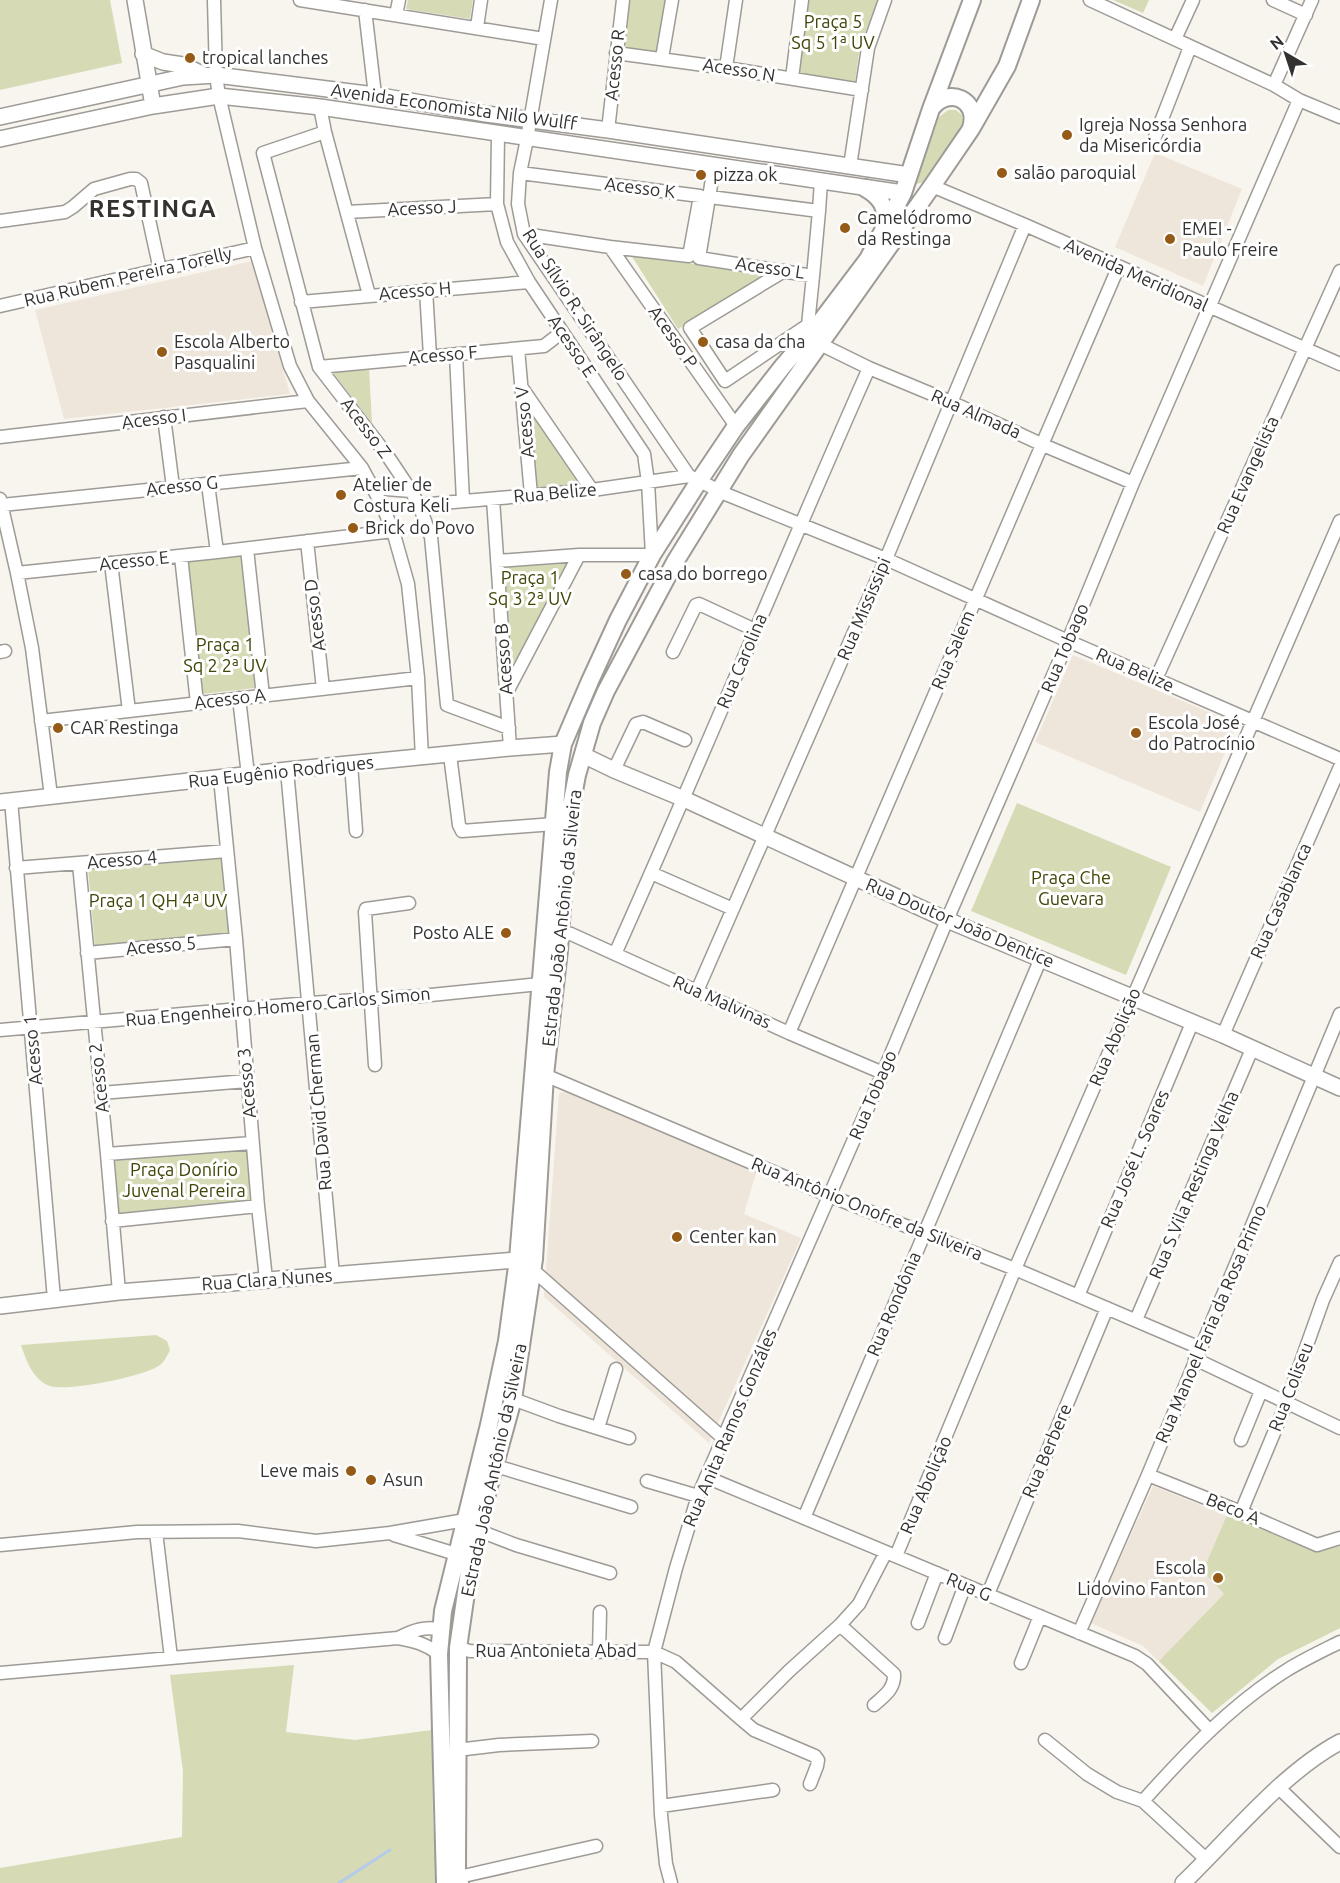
<svg xmlns="http://www.w3.org/2000/svg" width="1340" height="1883" font-family="Ubuntu,sans-serif">
	<rect width="100%" height="100%" fill="#f8f4ee"/>
	<path fill="#efe6db" d="M 1155,153 L 1242,189 L 1203,286 L 1115,247 Z
		M 252,261 L 290,394 L 64,419 L 35,310 Z
		M 1073,655 L 1237,724 L 1200,812 L 1035,742 Z
		M 570,1091 L 756,1173 L 744,1214 L 801,1238 L 709,1443 L 544,1297 L 559,1093 Z
		M 1153,1486 L 1312,1550 L 1340,1628 L 1278,1659 L 1212,1713 L 1143,1646 L 1091,1623 Z"/>
	<path fill="#d6dbb6" d="M 0,0 L 110,0 L 122,63 L 0,90 Z
		M 408,0 L 473,0 L 470,19 L 406,9 Z
		M 628,0 L 667,0 L 659,54 L 622,48 Z
		M 807,0 L 878,0 L 860,46 L 855,82 L 797,75 Z
		M 1113,0 L 1149,0 L 1143,13 Z
		M 948,110 L 956,110 L 962,115 L 963,126 L 929,181 L 916,184 L 939,117 Z
		M 631,255 L 765,274 L 678,329 Z
		M 369,368 L 372,423 L 331,370 Z
		M 528,404 L 583,485 L 536,490 Z
		M 241,554 L 255,688 L 202,694 L 188,560 Z
		M 570,563 L 512,671 L 505,567 Z
		M 1017,803 L 1171,867 L 1126,975 L 971,911 Z
		M 221,856 L 229,934 L 95,947 L 88,869 Z
		M 248,1148 L 252,1202 L 119,1214 L 115,1160 Z
		M 156,1335 L 167,1341 L 170,1350 C 167,1356 165,1361 160,1365 C 146,1376 67,1392 50,1386 C 33,1380 26,1360 21,1345 Z
		M 1227,1515 L 1312,1550 L 1340,1540 L 1340,1628 L 1278,1659 L 1212,1713 L 1159,1661 L 1224,1594 L 1203,1571 Z
		M 294,1665 L 286,1732 L 355,1740 L 432,1730 L 433,1821 L 437,1883 L 0,1883 L 0,1868 L 182,1837 L 183,1771 L 170,1675 Z"/>
	<g fill="none" stroke-linecap="round" stroke-linejoin="round">
		<path stroke="#b5cbea" stroke-width="3" d="M 339,1883 L 390,1850"/>
		<g stroke="#9e9b96" stroke-width="15">
			<path id="minor" d="M 214,0 L 216,75 L 219,96 L 255,248 L 290,366 L 308,401 L 362,468 L 382,505 L 393,531 L 408,584 L 418,678 L 422,758
				M 300,0 L 544,39
				M 551,0 L 527,139 L 520,173 L 518,204 L 524,234 L 689,476 L 728,495 L 886,559 L 1068,641 L 1340,759
				M 1090,0 L 1274,85 L 1299,100 L 1340,117
				M 1273,0 L 1306,15
				M 365,10 L 375,95
				M 396,15 L 399,0
				M 477,27 L 481,0
				M 1175,39 L 1193,0
				M 616,53 L 726,68 L 862,90
				M 662,58 L 672,0
				M 726,68 L 736,0
				M 792,78 L 802,0
				M 1274,85 L 1312,0
				M 320,107 L 325,132 L 369,295
				M 608,130 L 623,0
				M 325,132 L 263,153 L 319,367 L 387,455 L 411,491 L 419,505 L 431,537 L 447,705 L 509,728
				M 1155,137 L 1190,47
				M 850,166 L 868,48 L 885,0
				M 520,173 L 700,196 L 689,256 L 610,247 L 524,234
				M 932,186 L 1025,225 L 1340,364
				M 710,197 L 819,211 L 813,276 L 699,258 L 714,167
				M 819,211 L 821,181
				M 347,212 L 497,204
				M 0,221 L 65,212 L 73,207 L 94,189 L 130,179 L 136,179 L 141,183 L 160,270
				M 610,247 L 736,426
				M 784,271 L 690,328 L 725,381 L 808,325 L 813,276
				M 426,290 L 430,356
				M 301,302 L 529,282
				M 0,306 L 255,248
				M 820,344 L 869,368 L 951,402 L 1043,445 L 1133,483
				M 518,349 L 531,495
				M 456,354 L 463,501
				M 319,367 L 544,346 L 562,332
				M 522,388 L 592,490
				M 164,417 L 173,487
				M 0,437 L 308,401
				M 208,484 L 217,552
				M 373,488 L 411,491
				M 0,499 L 17,573 L 32,648 L 51,796
				M 493,499 L 510,748
				M 2,505 L 362,468
				M 419,505 L 592,490 L 689,476
				M 307,541 L 323,689
				M 247,549 L 263,696
				M 181,556 L 197,703
				M 497,561 L 579,555 L 652,555 L 648,482 L 644,454 L 529,282 L 507,242 L 497,204 L 498,135
				M 111,563 L 129,711
				M 17,573 L 217,552 L 393,531
				M 0,652 L 5,651
				M 673,652 L 696,605 L 699,604 L 755,630
				M 1156,679 L 1340,271
				M 507,692 L 579,555
				M 239,698 L 248,775
				M 41,721 L 418,678
				M 450,755 L 459,825 L 462,831 L 554,824
				M 351,764 L 356,831
				M 287,770 L 333,1275
				M 614,770 L 636,724 L 643,722 L 685,740
				M 220,778 L 236,939 L 258,1206 L 266,1279
				M 11,800 L 54,1299
				M 79,864 L 107,1154 L 119,1292
				M 16,868 L 227,851
				M 651,873 L 733,909
				M 560,932 L 571,934 L 789,1033 L 883,1073
				M 87,953 L 236,939
				M 615,954 C 702,760 783,562 869,368
				M 697,991 L 886,559 L 1025,225
				M 0,1030 L 309,1003 L 421,996 L 549,983
				M 789,1033 L 1118,268
				M 1223,1035 L 1340,767
				M 375,1065 L 365,912 L 366,909 L 409,903
				M 540,1073 L 830,1196 L 1015,1269 L 1200,1348
				M 101,1093 L 247,1081
				M 107,1154 L 252,1143
				M 112,1221 L 258,1206
				M 533,1270 L 723,1438
				M 1078,1296 L 1192,1023
				M 1136,1320 L 1252,1049
				M 1195,1359 L 1340,1428
				M 513,1399 L 559,1416 L 629,1438
				M 598,1428 L 616,1369
				M 1241,1440 L 1261,1391
				M 496,1466 L 631,1507
				M 1148,1475 L 1241,1512 L 1317,1545 L 1340,1538
				M 706,1477 L 1135,1656 L 1147,1664 L 1210,1731
				M 647,1481 L 698,1496
				M 1241,1512 L 1286,1404 L 1323,1300 L 1340,1262
				M 804,1518 L 1041,958
				M 477,1530 L 516,1545 L 610,1573
				M 156,1532 L 171,1658
				M 394,1535 L 456,1554
				M 0,1545 L 137,1532 L 238,1531 L 316,1541 L 390,1533 L 465,1520
				M 896,1556 L 1015,1269 L 1340,521
				M 988,1594 L 1107,1308
				M 918,1623 L 937,1573
				M 840,1625 L 894,1674 C 895,1689 884,1696 874,1705
				M 1079,1633 L 1148,1475 L 1340,1014
				M 398,1638 C 412,1631 426,1625 441,1630
				M 945,1638 L 965,1585
				M 458,1648 L 470,1651 L 654,1652 L 676,1662 L 741,1719 L 789,1671 L 840,1625 L 859,1604 L 886,1552
				M 599,1652 L 600,1612
				M 1021,1663 L 1040,1616
				M 0,1673 L 398,1638 C 415,1641 426,1644 439,1654
				M 741,1719 L 754,1730 L 815,1756 L 818,1760 L 817,1766 L 810,1784
				M 1045,1740 L 1087,1774 L 1117,1792 L 1143,1801 L 1207,1860
				M 457,1750 L 499,1745 L 592,1741
				M 1278,1787 L 1340,1847
				M 1143,1801 C 1186,1753 1231,1705 1287,1670 C 1303,1660 1322,1651 1340,1642
				M 661,1806 L 773,1790
				M 459,1877 L 596,1846
				M 671,1883 L 666,1864 L 661,1815 L 654,1652 L 676,1568 L 698,1496 L 883,1073 L 947,920 L 1068,641 L 1133,483 L 1299,100"/>
		</g>
		<g stroke="#9e9b96" stroke-width="18">
			<path id="tertiary" d="M 135,0 L 153,106
				M 143,54 L 163,62 L 183,65 L 202,74
				M 0,117 L 183,77 L 216,75 L 375,95 L 486,114 L 608,130 L 909,175
				M 0,139 L 153,106 L 219,96 L 320,107 L 903,193
				M 583,755 L 614,770 L 684,799 L 947,920 L 1223,1035 L 1340,1088
				M 0,802 L 287,770 L 510,748 L 563,744
				M 0,1306 L 119,1292 L 529,1259
				M 1183,1883 C 1231,1837 1282,1773 1340,1742"/>
		</g>
		<g stroke="#9e9b96" stroke-width="20">
			<path id="secondary" d="M 931,109 C 948,85 980,100 971,128
				M 865,188 C 881,197 888,208 884,226
				M 445,1883 L 439,1654 L 443,1611 L 489,1425 L 507,1341 L 518,1259 L 558,772 L 563,744 L 590,681 L 618,620 L 652,555 L 699,481 L 736,426 L 783,366 L 815,329 L 868,259 L 903,193 L 931,109 L 972,0
				M 460,1883 L 457,1869 L 458,1648 L 470,1565 L 477,1530 L 513,1399 L 534,1259 L 545,1075 L 559,950 L 568,822 L 577,775 L 592,723 L 606,691 L 675,562 L 741,455 L 932,186 L 971,129 L 1007,66 L 1031,0"/>
		</g>
		<use href="#minor" stroke="#fff" stroke-width="12"/>
		<use href="#tertiary" stroke="#fff" stroke-width="15"/>
		<use href="#secondary" stroke="#fff" stroke-width="16"/>
	</g>
	<g fill="#945a16" stroke="#fff" stroke-width="2">
		<circle cx="190" cy="58" r="6"/>
		<circle cx="1067" cy="135" r="6"/>
		<circle cx="1002" cy="173" r="6"/>
		<circle cx="701" cy="175" r="6"/>
		<circle cx="845" cy="228" r="6"/>
		<circle cx="1170" cy="239" r="6"/>
		<circle cx="703" cy="342" r="6"/>
		<circle cx="162" cy="352" r="6"/>
		<circle cx="341" cy="495" r="6"/>
		<circle cx="353" cy="528" r="6"/>
		<circle cx="626" cy="574" r="6"/>
		<circle cx="58" cy="728" r="6"/>
		<circle cx="1136" cy="733" r="6"/>
		<circle cx="506" cy="933" r="6"/>
		<circle cx="677" cy="1237" r="6"/>
		<circle cx="351" cy="1471" r="6"/>
		<circle cx="371" cy="1480" r="6"/>
		<circle cx="1218" cy="1578" r="6"/>
	</g>
	<g text-anchor="middle" stroke-width="6" stroke-linejoin="round" paint-order="stroke">
		<g font-size="18" fill="#414506" stroke="#fff">
			<text x="833" y="28">Praça 5<tspan x="833" dy="21">Sq 5 1ª UV</tspan></text>
			<text x="530" y="584">Praça 1<tspan x="530" dy="21">Sq 3 2ª UV</tspan></text>
			<text x="225" y="651">Praça 1<tspan x="225" dy="21">Sq 2 2ª UV</tspan></text>
			<text x="1071" y="884">Praça Che<tspan x="1071" dy="21">Guevara</tspan></text>
			<text x="158" y="907">Praça 1 QH 4ª UV</text>
			<text x="184" y="1176">Praça Donírio<tspan x="184" dy="21">Juvenal Pereira</tspan></text>
		</g>
		<g font-size="18" fill="#333230" stroke="#fff" text-anchor="start">
			<text x="202" y="64">tropical lanches</text>
			<text x="1079" y="131">Igreja Nossa Senhora<tspan x="1079" dy="21">da Misericórdia</tspan></text>
			<text x="1014" y="179">salão paroquial</text>
			<text x="713" y="181">pizza ok</text>
			<text x="857" y="224">Camelódromo<tspan x="857" dy="21">da Restinga</tspan></text>
			<text x="1182" y="235">EMEI -<tspan x="1182" dy="21">Paulo Freire</tspan></text>
			<text x="174" y="348">Escola Alberto<tspan x="174" dy="21">Pasqualini</tspan></text>
			<text x="715" y="348">casa da cha</text>
			<text x="353" y="491">Atelier de<tspan x="353" dy="21">Costura Keli</tspan></text>
			<text x="365" y="534">Brick do Povo</text>
			<text x="638" y="580">casa do borrego</text>
			<text x="1148" y="729">Escola José<tspan x="1148" dy="21">do Patrocínio</tspan></text>
			<text x="70" y="734">CAR Restinga</text>
			<text x="494" y="939" text-anchor="end">Posto ALE</text>
			<text x="689" y="1243">Center kan</text>
			<text x="339" y="1477" text-anchor="end">Leve mais</text>
			<text x="383" y="1486">Asun</text>
			<text x="1206" y="1574" text-anchor="end">Escola<tspan x="1206" dy="21">Lidovino Fanton</tspan></text>
		</g>
		<g font-size="18" fill="#333230" stroke="#fff">
			<text transform="translate(615 65) rotate(-84)" y="6">Acesso R</text>
			<text transform="translate(739 70) rotate(9)" y="6">Acesso N</text>
			<text transform="translate(454 107) rotate(8)" y="6">Avenida Economista Nilo Wulff</text>
			<text transform="translate(640 188) rotate(7)" y="6">Acesso K</text>
			<text transform="translate(422 208) rotate(-3)" y="6">Acesso J</text>
			<text transform="translate(770 268) rotate(8)" y="6">Acesso L</text>
			<text transform="translate(1136 275) rotate(24)" y="6">Avenida Meridional</text>
			<text transform="translate(128 277) rotate(-13)" y="6">Rua Rubem Pereira Torelly</text>
			<text transform="translate(415 291) rotate(-5)" y="6">Acesso H</text>
			<text transform="translate(575 305) rotate(57)" y="6">Rua Sílvio R. Sirângelo</text>
			<text transform="translate(673 337) rotate(55)" y="6">Acesso P</text>
			<text transform="translate(572 346) rotate(56)" y="6">Acesso E</text>
			<text transform="translate(443 355) rotate(-5)" y="6">Acesso F</text>
			<text transform="translate(976 414) rotate(24)" y="6">Rua Almada</text>
			<text transform="translate(154 419) rotate(-7)" y="6">Acesso I</text>
			<text transform="translate(525 422) rotate(-95)" y="6">Acesso V</text>
			<text transform="translate(366 428) rotate(53)" y="6">Acesso Z</text>
			<text transform="translate(1248 475) rotate(-66)" y="6">Rua Evangelista</text>
			<text transform="translate(182 486) rotate(-6)" y="6">Acesso G</text>
			<text transform="translate(555 493) rotate(-5)" y="6">Rua Belize</text>
			<text transform="translate(134 561) rotate(-6)" y="6">Acesso E</text>
			<text transform="translate(864 609) rotate(-67)" y="6">Rua Mississipi</text>
			<text transform="translate(315 615) rotate(-97)" y="6">Acesso D</text>
			<text transform="translate(1065 648) rotate(-67)" y="6">Rua Tobago</text>
			<text transform="translate(953 650) rotate(-67)" y="6">Rua Salem</text>
			<text transform="translate(504 659) rotate(-94)" y="6">Acesso B</text>
			<text transform="translate(742 661) rotate(-67)" y="6">Rua Carolina</text>
			<text transform="translate(1135 670) rotate(24)" y="6">Rua Belize</text>
			<text transform="translate(230 699) rotate(-7)" y="6">Acesso A</text>
			<text transform="translate(281 772) rotate(-6)" y="6">Rua Eugênio Rodrigues</text>
			<text transform="translate(122 860) rotate(-5)" y="6">Acesso 4</text>
			<text transform="translate(1281 901) rotate(-66)" y="6">Rua Casablanca</text>
			<text transform="translate(562 918) rotate(-84)" y="6">Estrada João Antônio da Silveira</text>
			<text transform="translate(960 923) rotate(23)" y="6">Rua Doutor João Dentice</text>
			<text transform="translate(161 946) rotate(-5)" y="6">Acesso 5</text>
			<text transform="translate(722 1002) rotate(24)" y="6">Rua Malvinas</text>
			<text transform="translate(278 1007) rotate(-5)" y="6">Rua Engenheiro Homero Carlos Simon</text>
			<text transform="translate(1115 1037) rotate(-67)" y="6">Rua Abolição</text>
			<text transform="translate(33 1050) rotate(-95)" y="6">Acesso 1</text>
			<text transform="translate(99 1078) rotate(-96)" y="6">Acesso 2</text>
			<text transform="translate(247 1083) rotate(-95)" y="6">Acesso 3</text>
			<text transform="translate(873 1095) rotate(-67)" y="6">Rua Tobago</text>
			<text transform="translate(319 1112) rotate(-95)" y="6">Rua David Cherman</text>
			<text transform="translate(1135 1159) rotate(-67)" y="6">Rua José L. Soares</text>
			<text transform="translate(1194 1185) rotate(-67)" y="6">Rua S Vila Restinga Velha</text>
			<text transform="translate(867 1209) rotate(22)" y="6">Rua Antônio Onofre da Silveira</text>
			<text transform="translate(267 1280) rotate(-4)" y="6">Rua Clara Nunes</text>
			<text transform="translate(894 1304) rotate(-67)" y="6">Rua Rondônia</text>
			<text transform="translate(1211 1324) rotate(-67)" y="6">Rua Manoel Faria da Rosa Primo</text>
			<text transform="translate(1291 1387) rotate(-69)" y="6">Rua Coliseu</text>
			<text transform="translate(730 1428) rotate(-67)" y="6">Rua Anita Ramos Gonzáles</text>
			<text transform="translate(1047 1451) rotate(-67)" y="6">Rua Berbere</text>
			<text transform="translate(494 1470) rotate(-78)" y="6">Estrada João Antônio da Silveira</text>
			<text transform="translate(926 1485) rotate(-67)" y="6">Rua Abolição</text>
			<text transform="translate(1233 1509) rotate(22)" y="6">Beco A</text>
			<text transform="translate(969 1587) rotate(23)" y="6">Rua G</text>
			<text x="556" y="1657">Rua Antonieta Abad</text>
		</g>
		<g font-size="24" font-weight="bold" letter-spacing="1.5" fill="#35322e" stroke="#fff">
			<text x="153" y="217">RESTINGA</text>
		</g>
	</g>
	<g transform="translate(1286 54) rotate(321)" stroke="#ffffff" stroke-width="4.5" paint-order="stroke">
	<path d="M0-4.5L10 22L0 15L-10 22Z" fill="#333230"/>
	<text y="-9" font-size="16" font-weight="bold" text-anchor="middle" fill="#333230">N</text>
	</g>
</svg>
